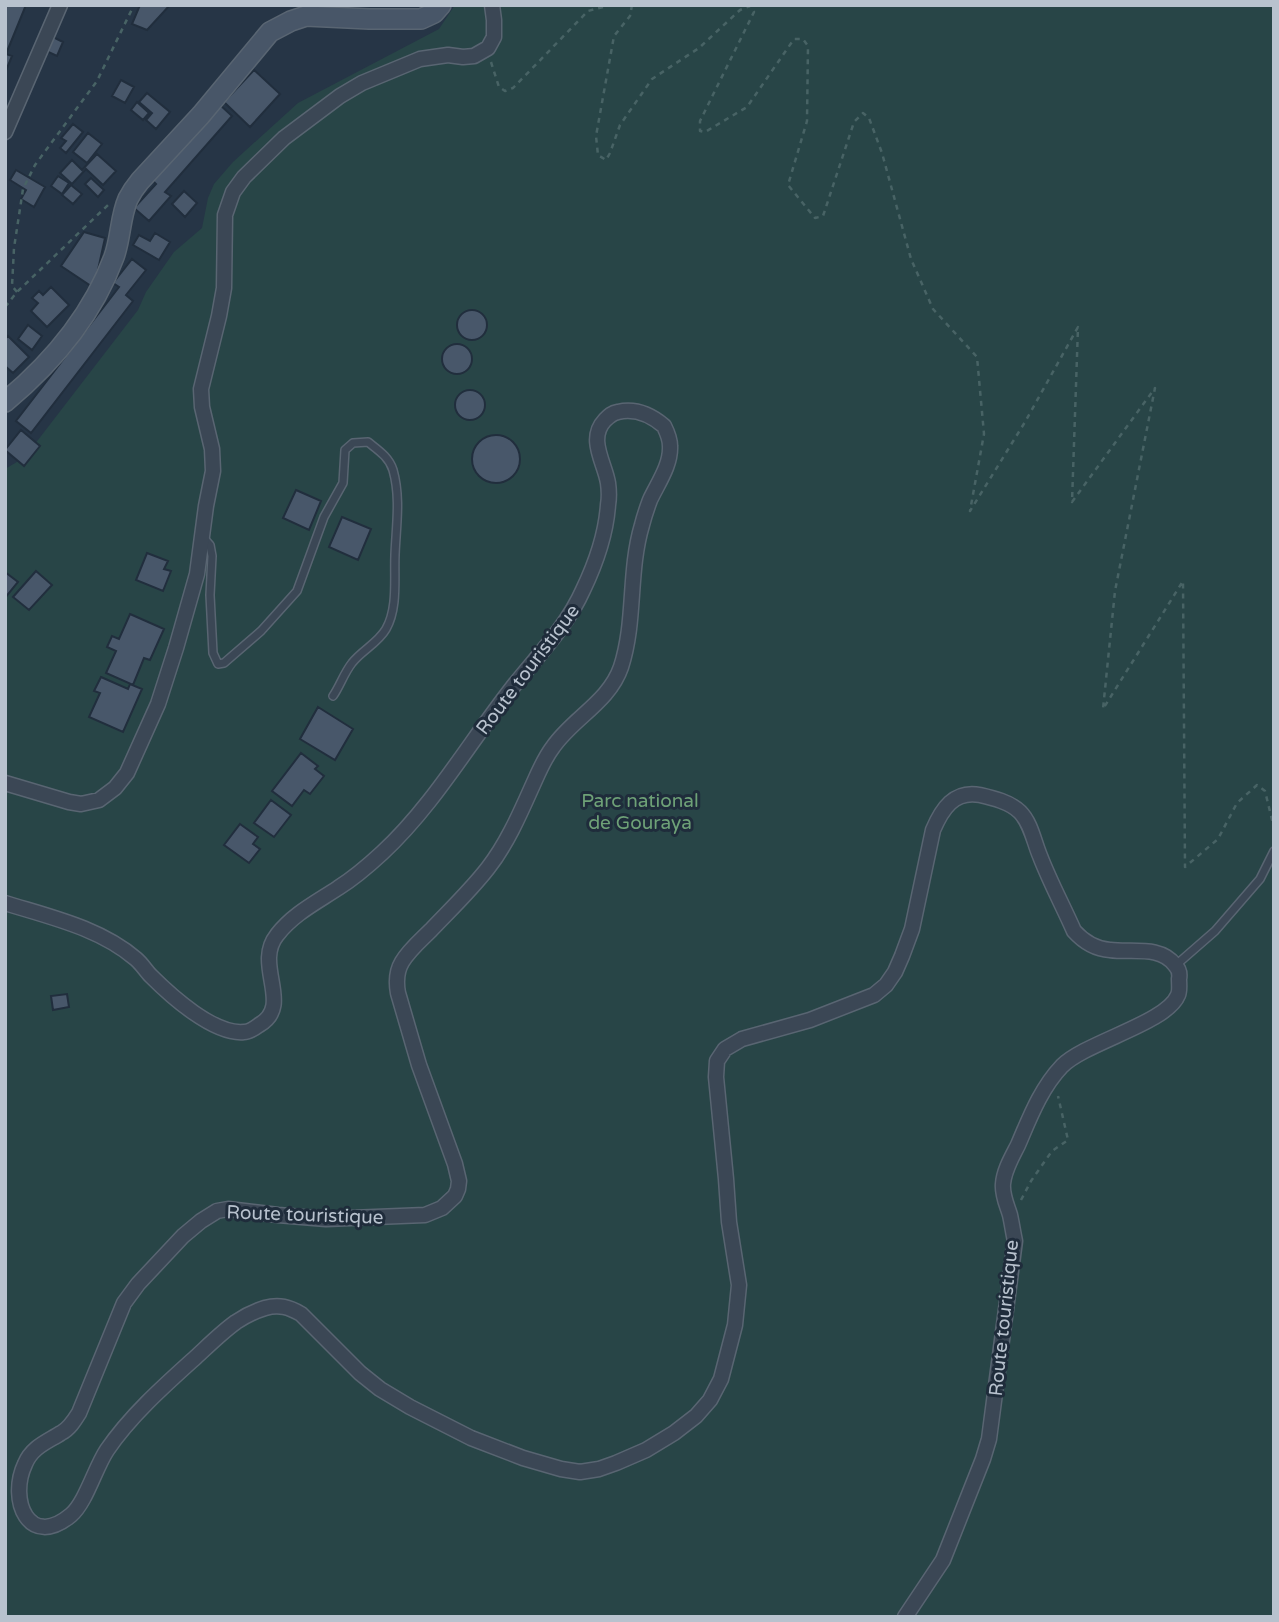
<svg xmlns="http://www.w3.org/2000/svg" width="1279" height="1622" font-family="'Varela Round',sans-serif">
	<rect width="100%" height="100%" fill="#263546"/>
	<path fill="#284547" d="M 455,5 L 1274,5 L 1274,1617 L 5,1617 L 5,469 L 22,459 L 38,440 L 138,310 L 146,292 L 174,252 L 202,228 L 208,198 L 214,184 L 233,162 L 298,103 L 439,29 Z"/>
	<path fill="#48576a" stroke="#212e3d" stroke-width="2" d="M 5,5 L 26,5 L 6,54 L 12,56 L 5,73 Z
		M 140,5 L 170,5 L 147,30 L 132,24 Z
		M 51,36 L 63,42 L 57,56 L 44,50 Z
		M 254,70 L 280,94 L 250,127 L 224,102 Z
		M 121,80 L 134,87 L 125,103 L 112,96 Z
		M 147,93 L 170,112 L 156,129 L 146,120 L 152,113 L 139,102 Z
		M 137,102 L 149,113 L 143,120 L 131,110 Z
		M 218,103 L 232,116 L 165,192 L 171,196 L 149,221 L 134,208 L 156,184 L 151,179 Z
		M 73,124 L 83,132 L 66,153 L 60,148 L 66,141 L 61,138 Z
		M 88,133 L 102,144 L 87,163 L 73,152 Z
		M 97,154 L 116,171 L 103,185 L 86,169 L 72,184 L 60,173 L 72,160 L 82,170 Z
		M 16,170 L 45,187 L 34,207 L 21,199 L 26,190 L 10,180 Z
		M 58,176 L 69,183 L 62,194 L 51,186 Z
		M 91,178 L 104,190 L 98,197 L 85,184 Z
		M 71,185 L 82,194 L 73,204 L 62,195 Z
		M 184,191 L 197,203 L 185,217 L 172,204 Z
		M 84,232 L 105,238 L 94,288 L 61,266 Z
		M 155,233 L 170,242 L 159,260 L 133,245 L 139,235 L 150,241 Z
		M 132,259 L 146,270 L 126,295 L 133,301 L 31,433 L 16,421 L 119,287 L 113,283 Z
		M 51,287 L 69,305 L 47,327 L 31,311 L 38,303 L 32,298 L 39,291 L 43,295 Z
		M457 325a15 15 0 1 1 30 0a15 15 0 1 1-30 0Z
		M 28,325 L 42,336 L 32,350 L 18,339 Z
		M 8,336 L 29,357 L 13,373 L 5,366 L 5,339 Z
		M442 359a15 15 0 1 1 30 0a15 15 0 1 1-30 0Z
		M455 405a15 15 0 1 1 30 0a15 15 0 1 1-30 0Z
		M 21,430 L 40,446 L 24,466 L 5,450 Z
		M472 459a24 24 0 1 1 48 0a24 24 0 1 1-48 0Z
		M 296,490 L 321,501 L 309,530 L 283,518 Z
		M 342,517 L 371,529 L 358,560 L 329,547 Z
		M 147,553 L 168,561 L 164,569 L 171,571 L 163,591 L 136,580 Z
		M 36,571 L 52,585 L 29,610 L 13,597 Z
		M 5,572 L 18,582 L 5,598 Z
		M 130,614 L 164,629 L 150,660 L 144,658 L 133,685 L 106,673 L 116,651 L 107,647 L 112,636 L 119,639 Z
		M 101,677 L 128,689 L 130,684 L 142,689 L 123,732 L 89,717 L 100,693 L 94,691 Z
		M 318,707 L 353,729 L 335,760 L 300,739 Z
		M 301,753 L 318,766 L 315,769 L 324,776 L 310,794 L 304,790 L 292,806 L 272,791 Z
		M 271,800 L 291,815 L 274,837 L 254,823 Z
		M 240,824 L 258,837 L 253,844 L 260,849 L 249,863 L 224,845 Z
		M 67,994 L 69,1007 L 53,1010 L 51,996 Z"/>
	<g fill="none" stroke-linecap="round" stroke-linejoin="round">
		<g stroke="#596572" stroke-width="10">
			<path id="lane" d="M 202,536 L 210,545 L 212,556 L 210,595 L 213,653 L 218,664 L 224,663 L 261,631 L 297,591 L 324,517 L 343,483 L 345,450 L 353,443 L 368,442 C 378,450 389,457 393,470 C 401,498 396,527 395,555 C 394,579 398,608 386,629 C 378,643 361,651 352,663 C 344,673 340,686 333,696
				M 1176,965 L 1215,931 L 1260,879 L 1274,851"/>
		</g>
		<g stroke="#596572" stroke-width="17">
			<path id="street" d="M 5,132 L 60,5
				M 5,783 L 69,802 L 81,804 L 99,800 L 115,788 L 127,773 L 158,704 L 176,648 L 197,574 L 206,506 L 213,471 L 212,449 L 202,407 L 201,389 L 219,316 L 224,288 L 225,215 L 233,192 L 244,177 L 284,138 L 340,96 L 362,83 L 420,59 L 448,55 L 463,57 L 474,56 L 488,48 L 494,37 L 494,20 L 492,5
				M 5,903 C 50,917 100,928 136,959 C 142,964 146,971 151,976 C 171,996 214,1035 244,1032 C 248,1032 255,1028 259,1025 C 294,1005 253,965 277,935 C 293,914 317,902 338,888 C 354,878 368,866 382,853 C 433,806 469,743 512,688 C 537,656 566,628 583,590 C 595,565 606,534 608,505 C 609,499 609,490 608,483 C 605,463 587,439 605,420 C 609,416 612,413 618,412 C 635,408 651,415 664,426 C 667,432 670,439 670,446 C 671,465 658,483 650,500 C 647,508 644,517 642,525 C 628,572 636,621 621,667 C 609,702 573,718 553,747 C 543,760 538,774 531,789 C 519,816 506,845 488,868 C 471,890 450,910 431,930 C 421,940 409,950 402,962 C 396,972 396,982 398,993 L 419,1065 L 455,1164 L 459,1181 L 458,1189 L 455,1196 L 442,1208 L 425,1215 L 326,1219 L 278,1215 L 228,1209 L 217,1211 L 201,1221 L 183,1236 L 138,1284 L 124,1303 L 79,1413 C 74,1421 69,1429 61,1433 C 47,1442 32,1447 25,1464 C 8,1500 29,1550 71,1515 C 86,1502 95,1468 107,1450 C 131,1415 165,1385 196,1357 C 209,1345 222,1332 236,1322 C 245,1316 255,1311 265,1308 C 279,1304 289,1307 301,1314 L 360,1373 L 380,1389 L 410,1407 L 471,1438 L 523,1458 L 561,1469 L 580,1472 L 599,1469 L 616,1463 L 646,1450 L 674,1433 L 696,1416 L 710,1400 L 721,1379 L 735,1325 L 739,1285 L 729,1222 L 726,1179 L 716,1077 L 717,1061 L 725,1049 L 742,1039 L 810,1020 L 874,995 L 886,985 L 895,972 L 902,956 L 912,929 L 933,830 C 942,809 954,790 980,795 C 993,798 1010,802 1020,812 C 1031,823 1034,842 1040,856 C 1050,882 1063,906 1074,931 C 1083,941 1096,949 1110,950 C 1132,953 1160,945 1175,965 C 1179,969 1180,974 1179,979 C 1179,984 1180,991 1178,995 C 1167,1023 1086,1042 1062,1066 C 1041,1088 1030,1117 1018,1145 C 1012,1157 1004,1170 1003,1184 C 1002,1195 1007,1205 1010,1215 C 1012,1224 1013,1232 1015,1241 L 989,1439 L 983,1459 L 943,1560 L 905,1617"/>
		</g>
		<g stroke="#596572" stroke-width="22">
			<path id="secondary" d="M 5,402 C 52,363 93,314 114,257 C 121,238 120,217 128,199 C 131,193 135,187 140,181 L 201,115 L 270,32 L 291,21 L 306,16 L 369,19 L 421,19 L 434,13 L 441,5"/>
		</g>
		<path stroke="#486365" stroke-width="2.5" stroke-dasharray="5 5" stroke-linecap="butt" d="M 632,5 L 630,16 L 614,36 L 596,136 L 598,155 L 606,160 L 610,153 L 620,125 L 652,79 L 699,48 L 740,10 L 750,6 L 754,12 L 700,121 L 700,131 L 705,132 L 747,107 L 794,39 L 803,39 L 808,46 L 807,121 L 788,185 L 815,218 L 823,216 L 854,122 L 863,113 L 869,118 L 882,153 L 911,259 L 933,309 L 977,357 L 984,434 L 970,511 L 1025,422 L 1078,327 L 1072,502 L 1155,388 L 1115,591 L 1103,709 L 1183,581 L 1185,867 L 1218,839 L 1237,803 L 1257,785 L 1265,791 L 1274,828
			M 491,62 L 499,87 L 505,91 L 513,88 L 588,11 L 603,7 L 606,5
			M 17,292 L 12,286 L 14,248 L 23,189 L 35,165 L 97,81 L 134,5
			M 5,307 L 17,292 L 108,205
			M 1021,1200 L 1031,1181 L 1052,1151 L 1068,1140 L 1058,1096"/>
		<use href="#lane" stroke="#3b4755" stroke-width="7"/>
		<use href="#street" stroke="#3b4755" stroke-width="14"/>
		<use href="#secondary" stroke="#485668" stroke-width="19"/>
	</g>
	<g text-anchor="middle" stroke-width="6" stroke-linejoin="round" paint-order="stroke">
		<g font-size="19" fill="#b8c2ce" stroke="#1f2c3b">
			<text transform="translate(527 669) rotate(-53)" y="7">Route touristique</text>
			<text transform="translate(305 1214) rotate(2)" y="7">Route touristique</text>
			<text transform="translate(1003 1318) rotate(-84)" y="7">Route touristique</text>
		</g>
		<g font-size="19" fill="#6ea177" stroke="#1f2c3b">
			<text x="640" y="807">Parc national<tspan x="640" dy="22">de Gouraya</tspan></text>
		</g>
	</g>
	<rect width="1279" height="1622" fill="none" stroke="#b8c2ce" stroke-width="14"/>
</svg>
